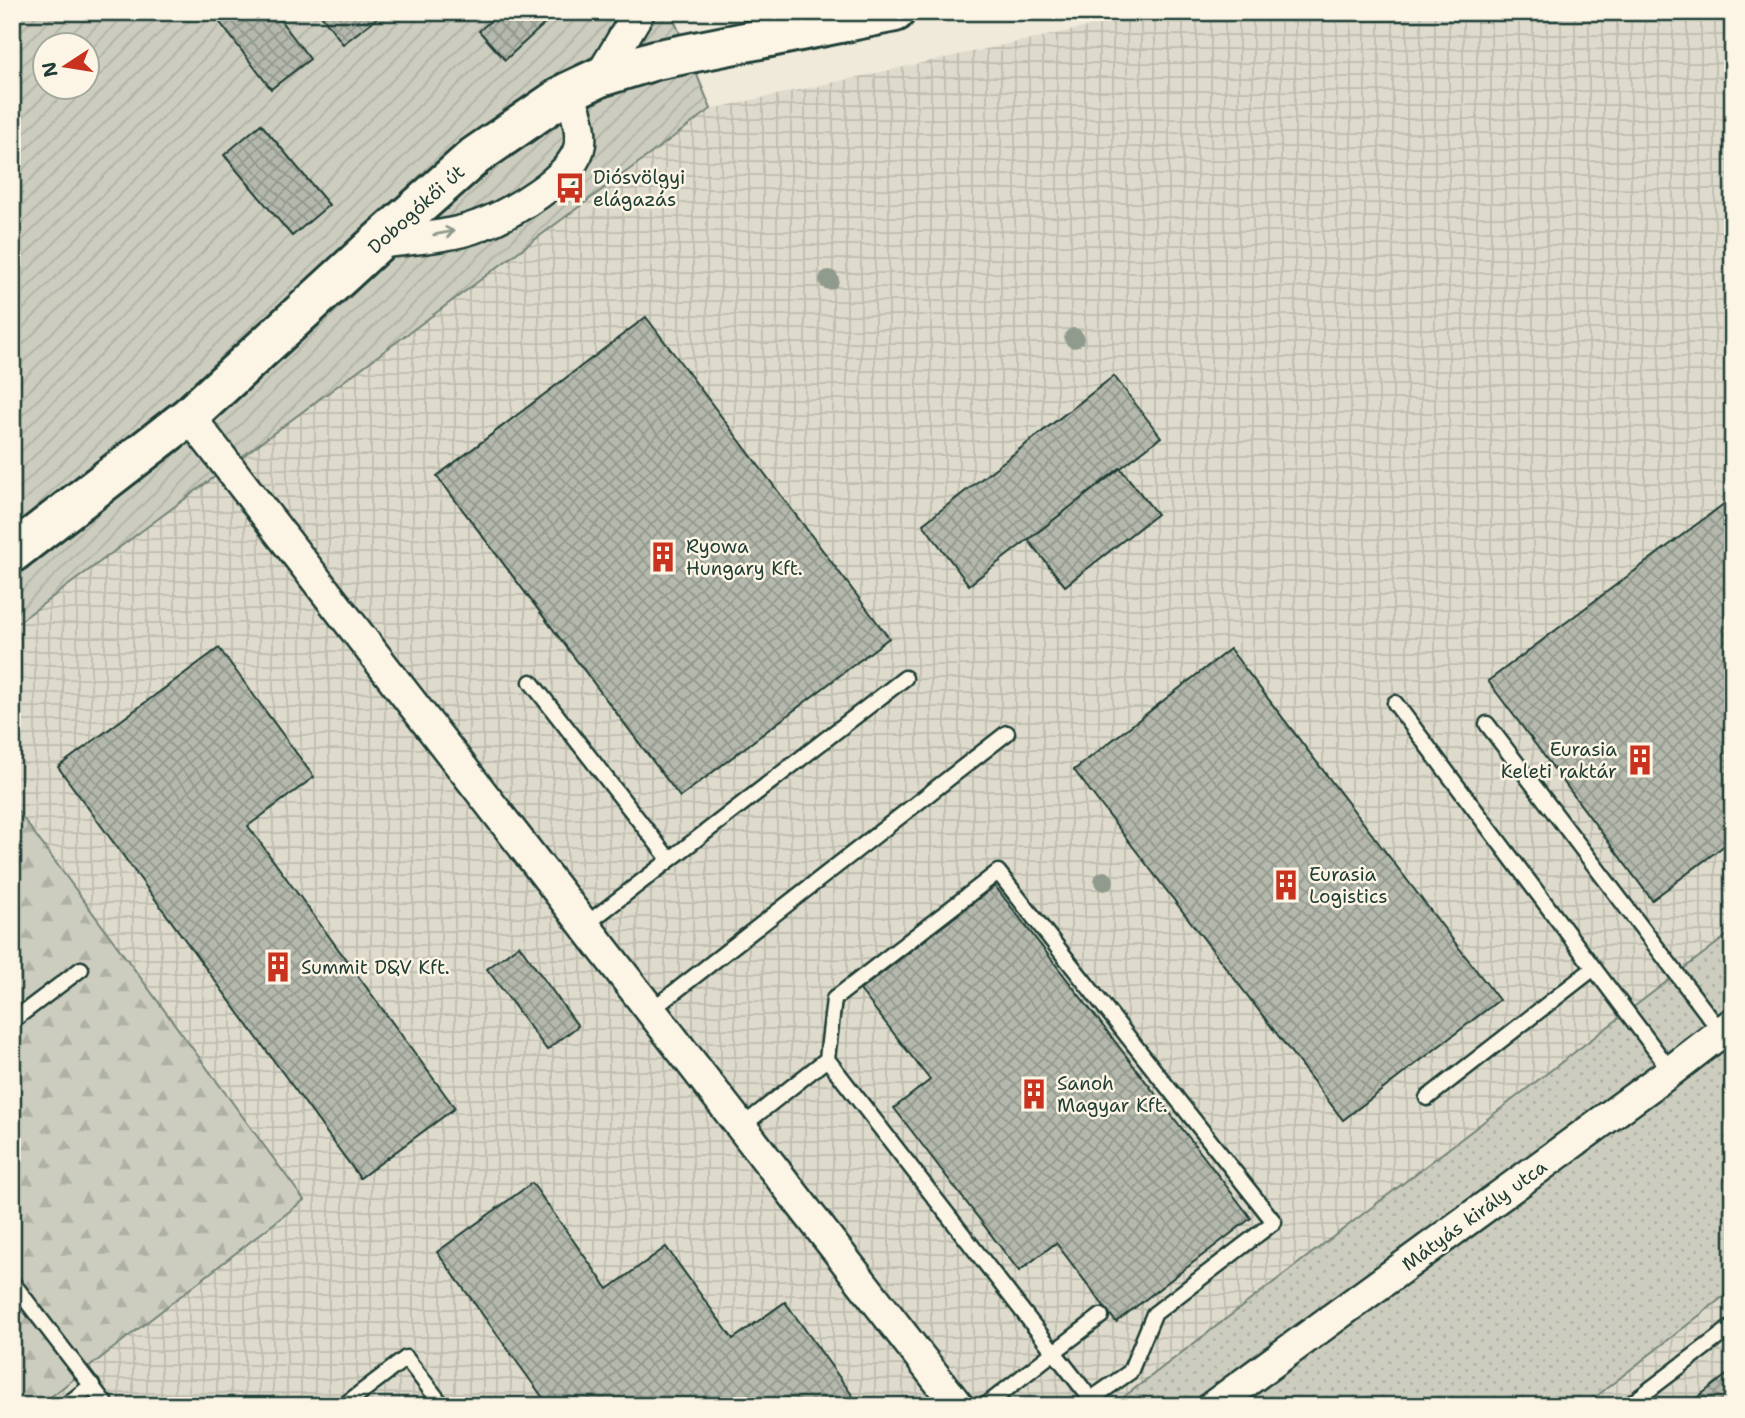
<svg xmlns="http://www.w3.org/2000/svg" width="1745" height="1418" font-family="'Shantell Sans',sans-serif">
	<defs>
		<pattern id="industrial-grid" width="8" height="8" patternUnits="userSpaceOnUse" patternTransform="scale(1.75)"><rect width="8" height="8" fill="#dedbcc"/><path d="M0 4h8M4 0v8" fill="none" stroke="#bebdb0"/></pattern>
		<pattern id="grass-dots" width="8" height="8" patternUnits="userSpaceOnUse" patternTransform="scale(1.75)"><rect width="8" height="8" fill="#cccdbf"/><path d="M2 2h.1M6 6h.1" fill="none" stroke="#afb1a5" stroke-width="1.8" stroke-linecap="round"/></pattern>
		<pattern id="forest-firs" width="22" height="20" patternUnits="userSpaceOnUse" patternTransform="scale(1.75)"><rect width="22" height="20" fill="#cccdbf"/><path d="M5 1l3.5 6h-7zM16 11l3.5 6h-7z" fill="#afb1a5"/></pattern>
		<pattern id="garden-furrows" width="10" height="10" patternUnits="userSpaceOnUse" patternTransform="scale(1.75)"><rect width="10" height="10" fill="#cccdbf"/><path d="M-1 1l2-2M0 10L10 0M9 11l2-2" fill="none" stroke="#afb1a5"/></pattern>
		<pattern id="building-cross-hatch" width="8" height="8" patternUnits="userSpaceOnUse" patternTransform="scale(1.75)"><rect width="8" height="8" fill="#b5b9ad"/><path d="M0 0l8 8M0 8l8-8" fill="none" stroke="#93988e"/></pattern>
	</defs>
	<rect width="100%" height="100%" fill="#efeada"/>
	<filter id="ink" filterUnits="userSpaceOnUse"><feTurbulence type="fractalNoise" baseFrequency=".0143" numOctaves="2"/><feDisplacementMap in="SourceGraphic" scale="14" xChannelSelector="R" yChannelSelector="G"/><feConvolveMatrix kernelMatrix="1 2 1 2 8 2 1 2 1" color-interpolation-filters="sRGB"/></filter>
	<g filter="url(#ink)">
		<path fill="url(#industrial-grid)" d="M 1156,12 L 1733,12 L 1733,931 L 1112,1406 L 12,1406 L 12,615 L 475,276 L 711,109 Z
			M 1733,1289 L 1733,1406 L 1584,1406 Z"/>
		<path fill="url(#grass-dots)" stroke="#76857a" stroke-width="2" d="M 1733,931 L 1733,1289 L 1584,1406 L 1112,1406 Z"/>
		<path fill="url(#forest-firs)" stroke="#76857a" stroke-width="2" d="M 12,803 L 304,1200 L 39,1406 L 12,1406 Z"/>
		<path fill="url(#garden-furrows)" stroke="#76857a" stroke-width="2" fill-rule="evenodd" d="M 12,12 L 671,12 L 711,109 L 12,627 ZM 46,46 L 88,46 L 88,88 L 46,88 Z"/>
		<path fill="url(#building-cross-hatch)" stroke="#1f3d34" stroke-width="2" d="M 212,12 L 274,12 L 310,59 L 271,89 Z
			M 319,12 L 385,12 L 343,44 Z
			M 500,12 L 545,12 L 551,18 L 505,60 L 479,31 Z
			M 261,124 L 329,205 L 292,236 L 224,155 Z
			M 646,317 L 889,638 L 680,797 L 437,476 Z
			M 1114,376 L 1161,437 L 969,585 L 923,524 Z
			M 1120,468 L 1157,514 L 1065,586 L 1028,540 Z
			M 1733,497 L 1733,839 L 1652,900 L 1488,681 Z
			M 219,648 L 314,777 L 248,826 L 455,1108 L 360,1178 L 58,767 Z
			M 1230,649 L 1499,1000 L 1343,1120 L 1074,770 Z
			M 995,886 L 1251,1218 L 1116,1322 L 1056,1243 L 1019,1271 L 894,1108 L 930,1080 L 860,990 Z
			M 519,945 L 578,1026 L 547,1050 L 487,969 Z
			M 532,1183 L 608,1289 L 666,1247 L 733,1339 L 785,1302 L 860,1406 L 549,1406 L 437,1252 Z
			M 1733,1370 L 1733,1406 L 1686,1406 Z"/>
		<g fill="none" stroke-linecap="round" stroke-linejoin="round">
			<g stroke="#1f3d34" stroke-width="19">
				<path id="lane" d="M 531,682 L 669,859
					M 1395,703 L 1671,1071
					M 1487,724 L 1721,1032
					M 584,926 L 905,678
					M 650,1011 L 1007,733
					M 12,1021 L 81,969
					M 827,1059 L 1054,1352 L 1101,1316
					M 1427,1098 L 1594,968
					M 741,1127 L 827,1059 L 834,999 L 998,872 L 1274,1222 L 1154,1314 L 1130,1372 L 1091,1399 L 1054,1352 L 985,1406
					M 12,1282 L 107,1406
					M 65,1406 L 92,1385
					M 343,1406 L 406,1358 L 443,1406
					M 1628,1406 L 1733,1326"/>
			</g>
			<g stroke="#1f3d34" stroke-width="35">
				<path id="street" d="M 600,77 L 639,12
					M 377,243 C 407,239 451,237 478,226 C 508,215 575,178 580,144 C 582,126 575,109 568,92
					M 189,416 L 958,1406
					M 1213,1406 L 1671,1071 L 1733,1023"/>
			</g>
			<g stroke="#1f3d34" stroke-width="44">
				<path id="secondary" d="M 12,553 L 189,416 L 377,243 L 475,156 L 568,92 L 600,77 L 655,60 L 895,12"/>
			</g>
			<use href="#lane" stroke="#fcf5e5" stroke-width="14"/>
			<use href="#street" stroke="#fcf5e5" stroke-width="30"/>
			<use href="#secondary" stroke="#fcf5e5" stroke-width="38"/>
		</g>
		<g fill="#909b8e">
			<circle cx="829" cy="280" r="10"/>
			<circle cx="1074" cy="338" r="10"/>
			<circle cx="1104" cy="881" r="10"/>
		</g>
		<defs><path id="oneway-shaft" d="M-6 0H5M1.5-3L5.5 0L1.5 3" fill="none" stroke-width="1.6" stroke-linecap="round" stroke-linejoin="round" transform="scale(1.75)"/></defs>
		<use stroke="#8e998c" href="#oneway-shaft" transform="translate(444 233) rotate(-10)"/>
	</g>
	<defs>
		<g id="bus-bare" transform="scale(2.415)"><path d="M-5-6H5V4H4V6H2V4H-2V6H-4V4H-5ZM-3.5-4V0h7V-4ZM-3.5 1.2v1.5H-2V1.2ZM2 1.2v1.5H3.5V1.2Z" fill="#c8321e" stroke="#fcf5e5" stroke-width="2.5" paint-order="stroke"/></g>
		<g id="building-bare" transform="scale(2.415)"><path d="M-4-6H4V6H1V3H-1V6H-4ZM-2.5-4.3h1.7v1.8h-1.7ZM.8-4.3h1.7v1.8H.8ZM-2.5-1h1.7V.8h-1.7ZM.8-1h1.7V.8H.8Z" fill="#c8321e" stroke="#fcf5e5" stroke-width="2.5" paint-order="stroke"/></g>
	</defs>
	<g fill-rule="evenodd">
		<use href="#bus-bare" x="570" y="188"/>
		<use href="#building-bare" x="663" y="557"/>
		<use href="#building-bare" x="1640" y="760"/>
		<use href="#building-bare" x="1286" y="885"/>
		<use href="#building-bare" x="278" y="967"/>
		<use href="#building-bare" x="1034" y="1094"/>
	</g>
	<g text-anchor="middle" stroke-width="5" stroke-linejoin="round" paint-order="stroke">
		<g font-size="19" fill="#1f3d34" stroke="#fcf5e5" text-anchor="start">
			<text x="593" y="184">Diósvölgyi<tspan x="593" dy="22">elágazás</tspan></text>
			<text x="686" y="553">Ryowa<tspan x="686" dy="22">Hungary Kft.</tspan></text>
			<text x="1617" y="756" text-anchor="end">Eurasia<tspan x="1617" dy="22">Keleti raktár</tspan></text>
			<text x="1309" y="881">Eurasia<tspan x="1309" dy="22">Logistics</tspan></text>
			<text x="301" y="974">Summit D&amp;V Kft.</text>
			<text x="1057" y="1090">Sanoh<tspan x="1057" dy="22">Magyar Kft.</tspan></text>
		</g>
		<g font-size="19" fill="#1f3d34" stroke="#fcf5e5">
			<text transform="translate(416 209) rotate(-42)" y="7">Dobogókői út</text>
			<text transform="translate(1474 1215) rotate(-36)" y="7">Mátyás király utca</text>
		</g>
	</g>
	<rect width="1745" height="1418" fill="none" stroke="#fcf5e5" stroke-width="42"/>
	<rect x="21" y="21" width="1703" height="1376" fill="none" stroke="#1f3d34" stroke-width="2.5" filter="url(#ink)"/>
	<g transform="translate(66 66) rotate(258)"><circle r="33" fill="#fcf5e5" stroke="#a4ab9e" stroke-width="2"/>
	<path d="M0-5L12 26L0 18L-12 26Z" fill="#c8321e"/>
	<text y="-10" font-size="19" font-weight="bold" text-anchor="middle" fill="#1f3d34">N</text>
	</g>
</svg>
